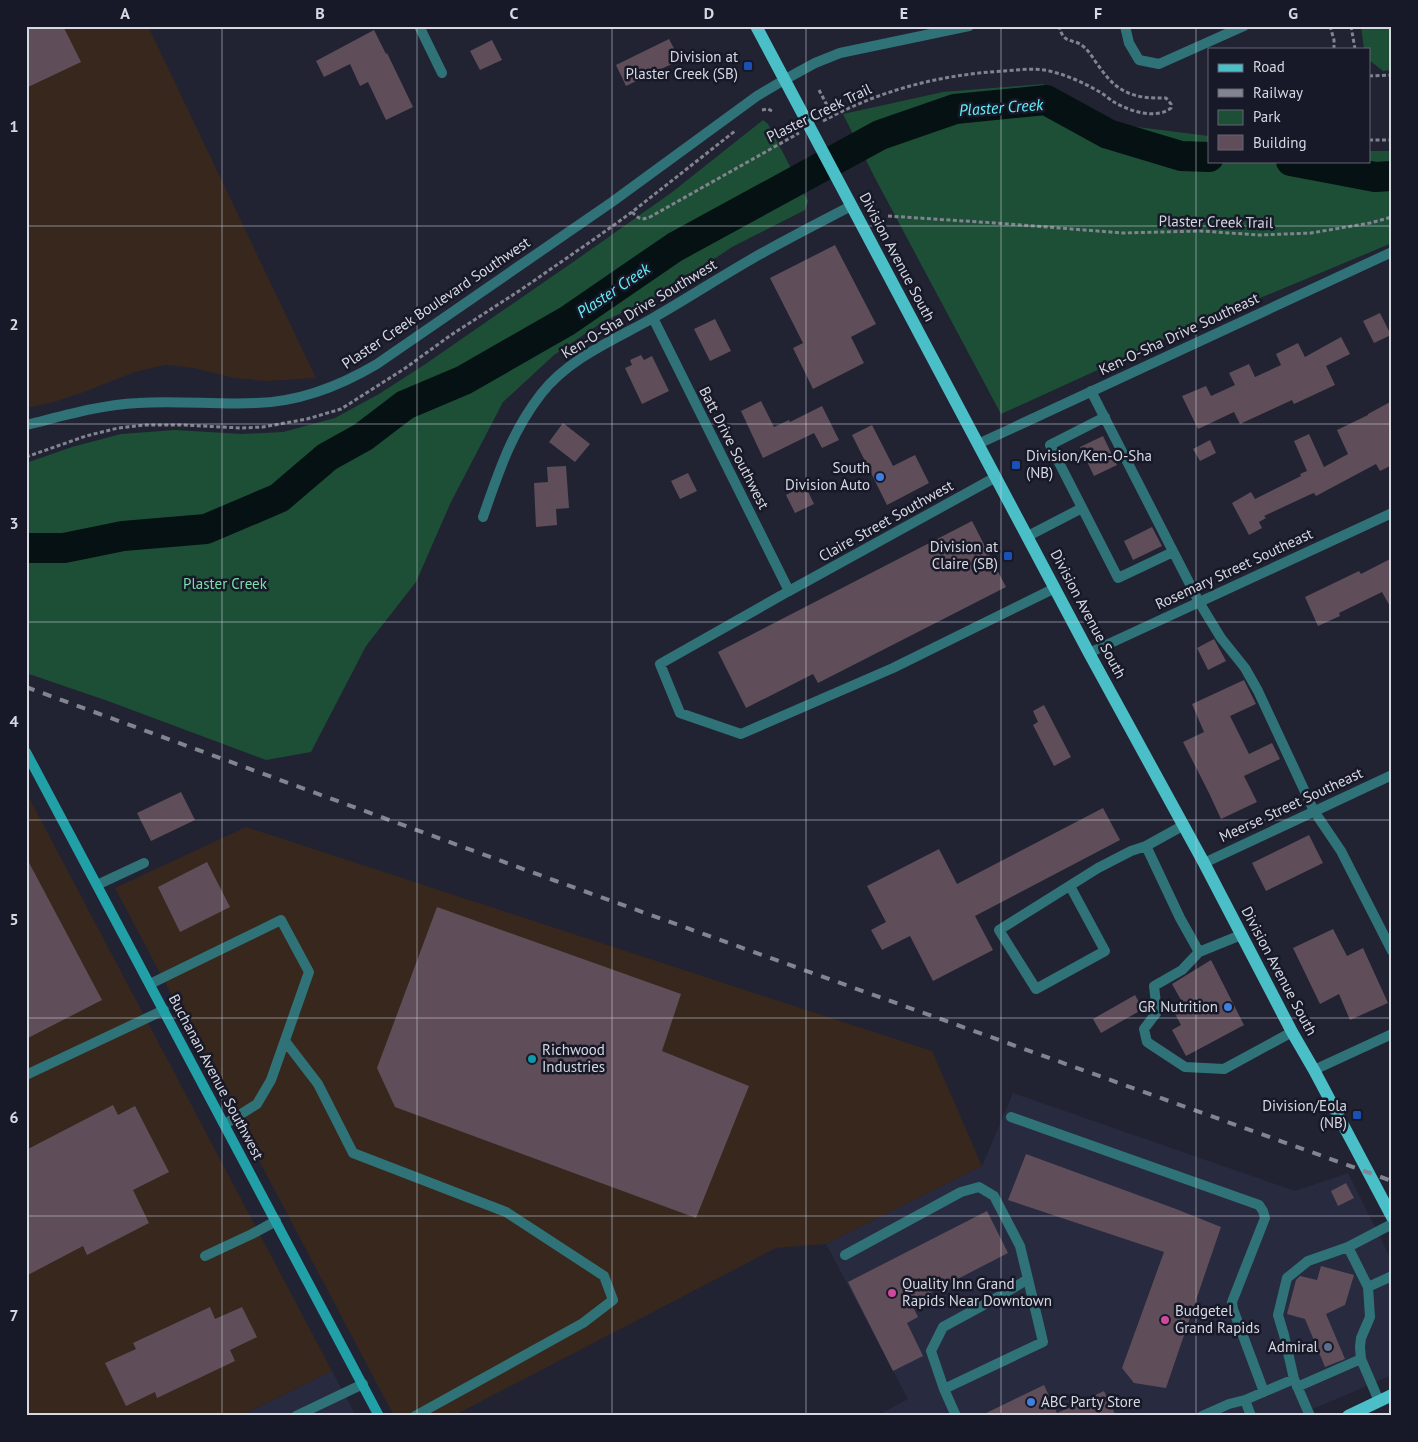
<svg xmlns="http://www.w3.org/2000/svg" width="1418" height="1442" font-family="'PT Sans',sans-serif">
	<rect width="100%" height="100%" fill="#212332"/>
	<path fill="#282a3f" d="M 1013,1093 L 1295,1191 L 1348,1173 L 1392,1261 L 1392,1375 L 1297,1416 L 876,1416 L 908,1399 L 826,1244 L 982,1166 Z
		M 332,1371 L 356,1416 L 240,1416 Z"/>
	<path fill="#37271d" d="M 26,26 L 148,26 L 316,378 L 266,381 L 234,378 L 194,368 L 165,365 L 135,372 L 84,392 L 54,402 L 26,408 Z
		M 26,792 L 332,1371 L 240,1416 L 26,1416 Z
		M 246,827 L 932,1051 L 982,1166 L 826,1244 L 776,1248 L 453,1416 L 394,1416 L 115,888 Z"/>
	<path fill="#1c4f36" d="M 1361,26 L 1392,26 L 1392,70 L 1383,71 L 1369,60 L 1369,49 L 1364,49 Z
		M 1043,84 L 1121,125 L 1209,136 L 1209,161 L 1369,161 L 1369,151 L 1392,151 L 1392,243 L 1205,321 L 1001,414 L 875,178 L 843,114 L 943,92 Z
		M 763,120 L 768,124 L 808,201 L 805,210 L 732,247 L 662,294 L 604,321 L 554,355 L 503,402 L 451,502 L 416,582 L 366,646 L 311,752 L 266,760 L 108,701 L 26,673 L 26,463 L 72,447 L 121,434 L 175,430 L 242,434 L 283,432 L 335,418 L 379,394 L 424,365 L 576,260 L 671,193 Z"/>
	<g fill="none" stroke-linecap="round" stroke-linejoin="round">
		<path stroke="#051112" stroke-width="30" d="M 1291,161 L 1375,177 L 1392,176
			M 26,548 L 64,548 L 123,536 L 206,529 L 279,498 L 327,457 L 363,437 L 405,405 L 464,380 L 567,321 L 675,247 L 880,135 L 955,109 L 1046,100 L 1108,134 L 1181,156 L 1209,157"/>
	</g>
	<path fill="#5f4e59" d="M 26,26 L 63,26 L 81,62 L 26,88 Z
		M 374,30 L 386,54 L 387,53 L 413,107 L 386,120 L 368,82 L 360,86 L 350,64 L 324,77 L 316,61 Z
		M 669,39 L 680,60 L 626,86 L 616,65 Z
		M 492,40 L 502,60 L 480,70 L 470,51 Z
		M 835,245 L 876,324 L 851,337 L 864,363 L 813,389 L 793,348 L 803,343 L 770,278 Z
		M 1380,313 L 1391,335 L 1374,343 L 1363,321 Z
		M 715,319 L 731,351 L 710,361 L 694,329 Z
		M 1341,337 L 1350,354 L 1326,366 L 1335,385 L 1294,404 L 1292,400 L 1240,424 L 1234,412 L 1198,429 L 1182,396 L 1206,386 L 1211,396 L 1235,385 L 1229,373 L 1249,364 L 1255,377 L 1281,365 L 1276,354 L 1298,343 L 1305,357 Z
		M 641,355 L 644,360 L 652,356 L 669,391 L 642,404 L 625,368 L 632,365 L 630,360 Z
		M 761,401 L 774,427 L 789,420 L 790,422 L 822,406 L 839,440 L 822,448 L 814,433 L 763,458 L 741,411 Z
		M 1392,401 L 1392,465 L 1380,471 L 1376,464 L 1316,496 L 1314,493 L 1309,495 L 1264,516 L 1266,518 L 1259,522 L 1262,528 L 1249,535 L 1232,503 L 1251,492 L 1255,499 L 1301,476 L 1300,474 L 1307,471 L 1294,441 L 1309,434 L 1324,467 L 1348,454 L 1337,430 L 1368,415 L 1368,414 Z
		M 563,423 L 590,444 L 575,462 L 549,442 Z
		M 872,425 L 893,466 L 915,455 L 929,483 L 887,505 L 852,435 Z
		M 1103,436 L 1117,465 L 1094,476 L 1080,447 Z
		M 1210,440 L 1216,453 L 1200,461 L 1193,449 Z
		M 566,466 L 569,508 L 556,509 L 557,525 L 536,527 L 534,483 L 548,482 L 547,467 Z
		M 688,473 L 697,491 L 680,499 L 671,481 Z
		M 805,485 L 814,504 L 795,513 L 786,495 Z
		M 972,521 L 1006,587 L 818,683 L 813,674 L 746,708 L 718,652 Z
		M 1152,527 L 1162,546 L 1133,560 L 1124,541 Z
		M 1392,558 L 1392,610 L 1382,592 L 1339,613 L 1340,616 L 1318,626 L 1305,597 L 1359,571 L 1361,574 Z
		M 1214,639 L 1226,661 L 1208,670 L 1197,648 Z
		M 1244,680 L 1256,704 L 1230,716 L 1249,754 L 1272,743 L 1280,759 L 1244,776 L 1257,802 L 1221,819 L 1209,793 L 1183,742 L 1204,732 L 1192,704 Z
		M 1044,705 L 1071,757 L 1054,766 L 1033,725 L 1038,722 L 1033,711 Z
		M 181,792 L 195,820 L 151,841 L 137,813 Z
		M 1103,808 L 1120,840 L 975,916 L 993,950 L 933,981 L 910,936 L 882,950 L 871,930 L 886,922 L 867,886 L 939,849 L 957,884 Z
		M 1309,835 L 1323,863 L 1266,891 L 1252,863 Z
		M 26,857 L 102,1000 L 26,1039 Z
		M 207,862 L 230,907 L 180,932 L 158,887 Z
		M 437,907 L 681,994 L 662,1051 L 749,1086 L 696,1218 L 395,1107 L 377,1068 Z
		M 1333,929 L 1347,956 L 1363,948 L 1388,1003 L 1350,1020 L 1339,994 L 1320,1004 L 1293,948 Z
		M 1211,960 L 1244,1025 L 1186,1056 L 1172,1030 L 1181,1025 L 1171,1006 L 1181,1000 L 1172,984 Z
		M 1135,995 L 1143,1009 L 1101,1033 L 1093,1019 Z
		M 113,1105 L 118,1115 L 135,1106 L 169,1172 L 133,1190 L 149,1223 L 87,1255 L 83,1246 L 26,1276 L 26,1150 Z
		M 1026,1154 L 1176,1209 L 1221,1227 L 1166,1388 L 1134,1383 L 1122,1368 L 1164,1252 L 1008,1200 Z
		M 1346,1183 L 1354,1198 L 1338,1206 L 1331,1191 Z
		M 987,1211 L 1008,1253 L 911,1303 L 918,1317 L 907,1323 L 923,1356 L 893,1371 L 848,1282 Z
		M 1321,1266 L 1354,1275 L 1345,1305 L 1326,1314 L 1345,1359 L 1325,1367 L 1305,1319 L 1287,1314 L 1296,1280 L 1300,1276 L 1317,1280 Z
		M 210,1307 L 215,1319 L 242,1307 L 257,1337 L 230,1350 L 235,1361 L 157,1398 L 155,1392 L 126,1406 L 105,1363 L 136,1349 L 133,1343 Z
		M 1044,1385 L 1057,1413 L 1104,1391 L 1116,1416 L 980,1416 Z"/>
	<g fill="none" stroke-linecap="round" stroke-linejoin="round">
		<path stroke="#81838f" stroke-width="3" stroke-dasharray="4 2.5" stroke-linecap="butt" d="M 1330,26 L 1334,40 L 1334,49
			M 1351,26 L 1355,49
			M 1369,76 L 1392,75
			M 819,90 L 829,109
			M 762,110 L 768,109 L 772,111
			M 823,121 C 881,90 938,75 1004,71 C 1020,70 1037,67 1053,72 C 1069,76 1084,83 1098,91 C 1104,94 1109,99 1114,102 C 1129,111 1156,120 1171,108 L 1171,104 L 1166,98 C 1137,99 1118,94 1101,69 C 1095,62 1091,53 1084,47 C 1073,37 1064,46 1059,26
			M 1369,140 L 1392,140
			M 632,212 C 638,218 641,221 650,217 L 799,133
			M 888,216 L 995,223 L 1123,233 L 1201,231 L 1259,235 L 1311,233 L 1370,223 L 1392,217
			M 26,457 L 86,436 L 118,428 L 144,425 L 182,425 L 241,428 L 263,427 L 307,419 L 341,409 L 404,369 L 451,335 L 522,289 L 600,235 L 632,212 L 735,131"/>
		<path stroke="#2f7378" stroke-width="10" d="M 1125,26 L 1129,43 L 1139,60 L 1159,64 L 1244,26
			M 784,80 L 815,63 L 840,53 L 969,26
			M 1091,391 L 1199,602 L 1221,638 L 1245,668 L 1258,691 L 1314,811 L 1341,851 L 1392,951
			M 1105,417 L 1050,445 L 1118,578 L 1173,552
			M 1028,536 L 1082,508
			M 789,591 L 660,664 L 680,713 L 741,734 L 893,668 L 1055,588
			M 1146,846 L 1180,918 L 1199,952 L 1241,935
			M 97,885 L 144,863
			M 1070,886 L 1105,951 L 1036,989 L 999,930 L 1098,868 L 1131,851 L 1146,846 L 1184,825
			M 1199,952 L 1182,970 L 1154,986 L 1157,1012 L 1144,1029 L 1147,1042 L 1185,1067 L 1224,1069 L 1292,1032
			M 150,984 L 281,920 L 309,972 L 271,1080 L 257,1104 L 225,1124
			M 285,1041 L 318,1084 L 353,1153 L 506,1212 L 604,1276 L 613,1300 L 583,1323 L 415,1416
			M 1011,1117 L 1259,1205 L 1263,1211 L 1265,1218 L 1232,1302 L 1233,1309 L 1264,1392
			M 1348,1247 L 1368,1287 L 1370,1317 L 1361,1338 L 1360,1347 L 1361,1359 L 1379,1401
			M 845,1255 L 961,1192 L 979,1187 L 994,1196 L 1020,1246 L 1028,1279 L 1000,1296 L 943,1327 L 931,1351 L 944,1389 L 956,1416
			M 205,1256 L 252,1234 L 276,1221
			M 1368,1287 L 1392,1276
			M 1297,1387 L 1361,1359
			M 944,1389 L 1043,1342 L 1028,1279
			M 1245,1400 L 1294,1379
			M 1202,1416 L 1229,1404 L 1245,1400 L 1251,1416
			M 1310,1416 L 1294,1379 L 1284,1335 L 1278,1315 L 1287,1278 L 1308,1261 L 1348,1247 L 1392,1224"/>
		<path stroke="#2f7378" stroke-width="10" d="M 419,26 L 442,73
			M 653,318 L 789,591 L 996,477
			M 26,425 C 63,416 99,405 138,403 C 177,400 216,405 256,403 C 300,402 340,386 377,364 L 612,202 L 757,96 L 784,80
			M 978,444 L 1392,252
			M 483,517 C 499,471 511,433 541,394 C 569,358 614,340 653,318 C 690,297 726,273 764,252 C 793,236 822,221 851,206
			M 1089,653 L 1392,513
			M 1204,863 L 1392,775
			M 1314,1070 L 1392,1034
			M 26,1075 L 164,1010
			M 296,1416 L 363,1384"/>
		<path stroke="#21a0a8" stroke-width="10" d="M 26,752 L 379,1416"/>
		<path stroke="#4bbfc7" stroke-width="12" d="M 756,26 L 1089,653 L 1204,863 L 1292,1032 L 1314,1070 L 1392,1217
			M 1348,1416 L 1392,1395"/>
		<path stroke="#828490" stroke-width="4" stroke-dasharray="9 9" stroke-linecap="butt" d="M 26,687 L 556,881 L 1392,1181"/>
	</g>
	<path fill="none" stroke="#d6d8e2" stroke-width="1" stroke-opacity="0.55" d="M 222,26 L 222,1416M 417,26 L 417,1416M 612,26 L 612,1416M 806,26 L 806,1416M 1001,26 L 1001,1416M 1196,26 L 1196,1416M 26,226 L 1392,226M 26,424 L 1392,424M 26,622 L 1392,622M 26,820 L 1392,820M 26,1018 L 1392,1018M 26,1216 L 1392,1216"/>
	<g fill="#1a4fb4" stroke="#181928" stroke-width="2">
		<rect x="743" y="61" width="10" height="10" rx="2.5"/>
		<rect x="1011" y="460" width="10" height="10" rx="2.5"/>
		<rect x="1003" y="551" width="10" height="10" rx="2.5"/>
		<rect x="1352" y="1110" width="10" height="10" rx="2.5"/>
	</g>
	<g fill="#3f7fe0" stroke="#181928" stroke-width="2">
		<circle cx="880" cy="477" r="5"/>
		<circle cx="1228" cy="1007" r="5"/>
		<circle cx="1031" cy="1402" r="5"/>
	</g>
	<circle fill="#0f9aa8" stroke="#181928" stroke-width="2" cx="532" cy="1059" r="5"/>
	<g fill="#d1479c" stroke="#181928" stroke-width="2">
		<circle cx="892" cy="1293" r="5"/>
		<circle cx="1165" cy="1320" r="5"/>
	</g>
	<circle fill="#5c6f8a" stroke="#181928" stroke-width="2" cx="1328" cy="1347" r="5"/>
	<g text-anchor="middle" stroke-width="5" stroke-linejoin="round" paint-order="stroke">
		<g font-size="15" fill="#d6d8e2" stroke="#181928" text-anchor="end">
			<text x="738" y="62">Division at<tspan x="738" dy="17">Plaster Creek (SB)</tspan></text>
			<text x="1026" y="461" text-anchor="start">Division/Ken-O-Sha<tspan x="1026" dy="17">(NB)</tspan></text>
			<text x="870" y="473">South<tspan x="870" dy="17">Division Auto</tspan></text>
			<text x="998" y="552">Division at<tspan x="998" dy="17">Claire (SB)</tspan></text>
			<text x="1218" y="1012">GR Nutrition</text>
			<text x="542" y="1055" text-anchor="start">Richwood<tspan x="542" dy="17">Industries</tspan></text>
			<text x="1347" y="1111">Division/Eola<tspan x="1347" dy="17">(NB)</tspan></text>
			<text x="902" y="1289" text-anchor="start">Quality Inn Grand<tspan x="902" dy="17">Rapids Near Downtown</tspan></text>
			<text x="1175" y="1316" text-anchor="start">Budgetel<tspan x="1175" dy="17">Grand Rapids</tspan></text>
			<text x="1318" y="1352">Admiral</text>
			<text x="1041" y="1407" text-anchor="start">ABC Party Store</text>
		</g>
		<g font-size="15" fill="#d6d8e2" stroke="#181928">
			<text transform="translate(819 113) rotate(-26)" y="5">Plaster Creek Trail</text>
			<text transform="translate(1216 222) rotate(1)" y="5">Plaster Creek Trail</text>
			<text transform="translate(897 257) rotate(62)" y="5">Division Avenue South</text>
			<text transform="translate(436 303) rotate(-34)" y="5">Plaster Creek Boulevard Southwest</text>
			<text transform="translate(639 309) rotate(-31)" y="5">Ken-O-Sha Drive Southwest</text>
			<text transform="translate(1179 334) rotate(-25)" y="5">Ken-O-Sha Drive Southeast</text>
			<text transform="translate(734 448) rotate(63)" y="5">Batt Drive Southwest</text>
			<text transform="translate(886 521) rotate(-29)" y="5">Claire Street Southwest</text>
			<text transform="translate(1234 569) rotate(-25)" y="5">Rosemary Street Southeast</text>
			<text transform="translate(1088 614) rotate(62)" y="5">Division Avenue South</text>
			<text transform="translate(1291 805) rotate(-25)" y="5">Meerse Street Southeast</text>
			<text transform="translate(1279 971) rotate(62)" y="5">Division Avenue South</text>
			<text transform="translate(216 1077) rotate(62)" y="5">Buchanan Avenue Southwest</text>
		</g>
		<g font-size="15" fill="#7bdfa9" stroke="#181928">
			<text x="225" y="589">Plaster Creek</text>
		</g>
		<g font-size="16" font-style="italic" fill="#63f1fb" stroke="#181928">
			<text transform="translate(1001 107) rotate(-4)" y="6">Plaster Creek</text>
			<text transform="translate(613 290) rotate(-34)" y="6">Plaster Creek</text>
		</g>
	</g>
	<rect width="1418" height="1442" fill="none" stroke="#181928" stroke-width="55"/>
	<rect x="1208" y="48" width="162" height="115" fill="#181928" stroke="#646572"/>
	<rect x="1218" y="64" width="25" height="8" fill="#4bbfc7" stroke="#646572"/>
	<text x="1253" y="72" font-size="15" fill="#d6d8e2">Road</text>
	<rect x="1218" y="89" width="25" height="8" fill="#828490" stroke="#646572"/>
	<text x="1253" y="98" font-size="15" fill="#d6d8e2">Railway</text>
	<rect x="1218" y="110" width="25" height="15" fill="#1c4f36" stroke="#646572"/>
	<text x="1253" y="122" font-size="15" fill="#d6d8e2">Park</text>
	<rect x="1218" y="135" width="25" height="15" fill="#5f4e59" stroke="#646572"/>
	<text x="1253" y="148" font-size="15" fill="#d6d8e2">Building</text>
	<rect x="28" y="28" width="1362" height="1386" fill="none" stroke="#d6d8e2" stroke-width="2"/>
	<g font-size="16" text-anchor="middle" font-weight="bold" fill="#d6d8e2">
		<text x="125" y="19">A</text>
		<text x="320" y="19">B</text>
		<text x="514" y="19">C</text>
		<text x="709" y="19">D</text>
		<text x="904" y="19">E</text>
		<text x="1098" y="19">F</text>
		<text x="1293" y="19">G</text>
		<text x="14" y="132">1</text>
		<text x="14" y="330">2</text>
		<text x="14" y="529">3</text>
		<text x="14" y="727">4</text>
		<text x="14" y="925">5</text>
		<text x="14" y="1123">6</text>
		<text x="14" y="1321">7</text>
	</g>
</svg>
